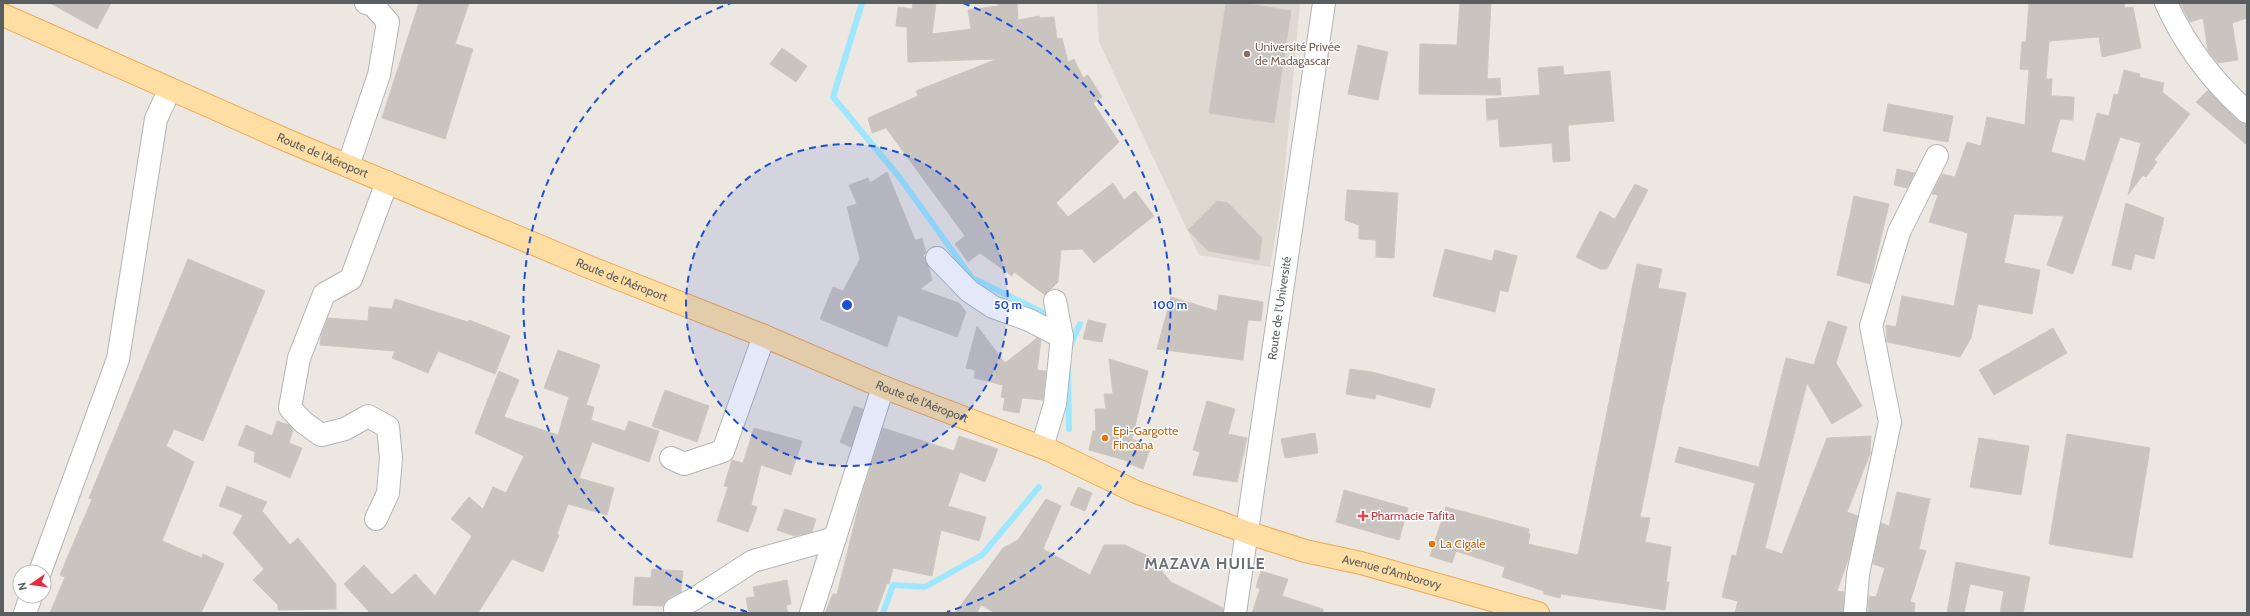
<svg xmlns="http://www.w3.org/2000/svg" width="2250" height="616" font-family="Cabin,sans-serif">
	<rect width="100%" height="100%" fill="#ece7e0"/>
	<path fill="#ded8d1" d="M 1097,3 L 1300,3 L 1283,190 L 1270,267 L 1199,255 L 1099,42 Z"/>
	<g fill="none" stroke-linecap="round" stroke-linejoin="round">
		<path stroke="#9ee7fe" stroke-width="6" d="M 862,3 L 833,97 L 900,178 L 972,278 L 1052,317
			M 1070,346 L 1080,324
			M 1068,372 L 1069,429
			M 883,613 L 893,585 L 925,587 L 982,555 L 1039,487"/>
	</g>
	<path fill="#c9c4bf" stroke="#d0c7bf" d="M 50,3 L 111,3 L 97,29 Z
		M 419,3 L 469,3 L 455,44 L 473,49 L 445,139 L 382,118 Z
		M 913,3 L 936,3 L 932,34 L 971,29 L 968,10 L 998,6 L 998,3 L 1017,3 L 1018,20 L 1039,16 L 1040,18 L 1054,17 L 1057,39 L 1062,38 L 1068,62 L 1074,59 L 1083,78 L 1088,75 L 1102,97 L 1093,103 L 1119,142 L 1056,203 L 1068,217 L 1113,183 L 1124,200 L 1135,191 L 1154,216 L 1094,263 L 1082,249 L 1061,250 L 1058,282 L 1045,295 L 1014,272 L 1012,276 L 980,253 L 968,262 L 955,244 L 965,236 L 886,128 L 872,133 L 868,118 L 918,96 L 916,91 L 997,59 L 908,62 L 907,27 L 896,26 L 898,7 L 912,9 Z
		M 1226,3 L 1244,3 L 1291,11 L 1274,123 L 1209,113 Z
		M 1460,3 L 1491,3 L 1487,79 L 1500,78 L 1501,95 L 1419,94 L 1420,44 L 1457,45 Z
		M 2029,3 L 2124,3 L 2125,8 L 2133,7 L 2141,48 L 2102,57 L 2099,37 L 2049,41 L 2046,79 L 2052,79 L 2051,96 L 2074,97 L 2073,120 L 2060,119 L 2051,152 L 2085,161 L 2097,113 L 2109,116 L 2114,94 L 2118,95 L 2124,70 L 2140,74 L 2139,77 L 2164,83 L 2162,92 L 2190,114 L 2154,160 L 2157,162 L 2146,177 L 2143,175 L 2128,195 L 2141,143 L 2120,137 L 2073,274 L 2047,265 L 2064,216 L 2014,214 L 2004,263 L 2040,270 L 2032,314 L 1978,304 L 1971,338 L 1960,357 L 1887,342 L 1886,325 L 1896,327 L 1902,296 L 1954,306 L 1968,233 L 1929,222 L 1938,195 L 1932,194 L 1942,174 L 1955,177 L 1967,142 L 1981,146 L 1987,117 L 2025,125 L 2029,70 L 2020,69 L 2022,42 L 2026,42 Z
		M 2180,3 L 2247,3 L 2247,18 L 2232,23 L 2238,60 L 2218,63 L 2208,51 L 2203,18 L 2190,22 Z
		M 1358,45 L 1388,52 L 1378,100 L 1348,94 Z
		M 782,48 L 807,66 L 796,82 L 770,64 Z
		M 1563,66 L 1564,75 L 1610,71 L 1614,121 L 1568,125 L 1570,161 L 1553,162 L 1552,143 L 1500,147 L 1498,119 L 1487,120 L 1486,99 L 1540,95 L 1538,68 Z
		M 2208,90 L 2238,121 L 2247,124 L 2247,145 L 2196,102 Z
		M 1888,104 L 1953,116 L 1948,142 L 1883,131 Z
		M 1897,169 L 1915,173 L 1907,188 L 1894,185 Z
		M 887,172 L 915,240 L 922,238 L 926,253 L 923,255 L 929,268 L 932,280 L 920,289 L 959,303 L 966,312 L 957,337 L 898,315 L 887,347 L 820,319 L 833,287 L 843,291 L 860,259 L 847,207 L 857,204 L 849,185 L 868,178 L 870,183 Z
		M 1635,184 L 1648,190 L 1607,269 L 1600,269 L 1576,257 L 1600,211 L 1615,219 Z
		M 1347,190 L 1398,193 L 1394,258 L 1376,257 L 1376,240 L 1359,239 L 1359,225 L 1345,220 Z
		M 1854,196 L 1889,204 L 1870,284 L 1837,275 Z
		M 1217,201 L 1228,203 L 1262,238 L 1259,260 L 1208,251 L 1188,230 Z
		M 2126,203 L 2164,218 L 2154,259 L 2135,254 L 2131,270 L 2112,265 Z
		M 1445,249 L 1492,261 L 1495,250 L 1517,256 L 1508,292 L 1500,290 L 1495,312 L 1433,296 Z
		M 188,259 L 265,291 L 203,441 L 174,429 L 166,446 L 194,462 L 162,541 L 202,558 L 203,554 L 224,564 L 201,613 L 50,613 L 65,577 L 60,575 L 92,499 L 89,498 Z
		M 1637,264 L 1662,269 L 1658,288 L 1686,293 L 1640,517 L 1650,518 L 1645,542 L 1671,547 L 1666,582 L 1669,582 L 1665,610 L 1561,594 L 1560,598 L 1544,594 L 1544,591 L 1502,577 L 1505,567 L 1456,551 L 1452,563 L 1430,556 L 1446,507 L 1529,529 L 1528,533 L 1530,534 L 1528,544 L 1578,555 Z
		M 1219,295 L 1263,302 L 1261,321 L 1248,320 L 1243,360 L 1157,349 L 1171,297 L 1217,311 Z
		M 395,299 L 468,322 L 469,320 L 510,336 L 495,374 L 438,351 L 428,373 L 392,358 L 395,351 L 320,345 L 321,336 L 328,318 L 368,321 L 369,307 L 392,309 Z
		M 1088,320 L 1106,324 L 1102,342 L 1083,339 Z
		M 1828,321 L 1847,327 L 1836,363 L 1862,406 L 1832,424 L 1807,383 L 1765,548 L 1782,554 L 1827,438 L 1871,436 L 1870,454 L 1847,512 L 1858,516 L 1849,557 L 1837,591 L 1844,592 L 1843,613 L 1735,613 L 1738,601 L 1722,597 L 1732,555 L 1736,556 L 1755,483 L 1675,462 L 1679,447 L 1759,467 L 1786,358 L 1814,365 Z
		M 977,326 L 1005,363 L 1037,338 L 1041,340 L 1037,370 L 1046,371 L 1043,400 L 1022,398 L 1019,413 L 1003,410 L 1005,398 L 1001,397 L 1003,385 L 974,378 L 975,370 L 966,368 Z
		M 2053,328 L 2067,353 L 1994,395 L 1979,370 Z
		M 558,350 L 600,365 L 586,405 L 594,407 L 591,420 L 625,431 L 629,421 L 659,431 L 649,462 L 592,442 L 579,478 L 614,488 L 607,515 L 568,504 L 557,534 L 559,535 L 543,572 L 512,559 L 478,613 L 370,613 L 344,584 L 364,565 L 392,595 L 415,574 L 435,596 L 472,536 L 451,519 L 469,497 L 483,509 L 493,487 L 506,493 L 524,456 L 475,433 L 499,371 L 519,380 L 504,417 L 558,435 L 569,397 L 544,388 Z
		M 1109,359 L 1148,371 L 1132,439 L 1151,446 L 1143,469 L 1127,463 L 1128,461 L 1089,450 L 1093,431 L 1096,431 L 1095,409 L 1106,409 L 1104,394 L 1113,394 Z
		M 1350,369 L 1372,372 L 1435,389 L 1430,408 L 1376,394 L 1375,399 L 1346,394 Z
		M 665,390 L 709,406 L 697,442 L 652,426 Z
		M 1207,401 L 1235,409 L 1228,434 L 1247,438 L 1237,482 L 1193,475 L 1200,452 L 1193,450 Z
		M 854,406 L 863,409 L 851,447 L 840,442 Z
		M 277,421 L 289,425 L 293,430 L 289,443 L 302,448 L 290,478 L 254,462 L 255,452 L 238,445 L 246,425 L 272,436 Z
		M 754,428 L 802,441 L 791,475 L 761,465 L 751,505 L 757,507 L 748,532 L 717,521 L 728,487 L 724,486 L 732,460 L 743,463 Z
		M 883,428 L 954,451 L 959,436 L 998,449 L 985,482 L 960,472 L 948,506 L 986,517 L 979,541 L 941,530 L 932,576 L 893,568 L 889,584 L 887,583 L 876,613 L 825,613 L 833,594 L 837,594 L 861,497 Z
		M 1315,433 L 1318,453 L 1285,458 L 1281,439 Z
		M 2067,434 L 2150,448 L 2132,558 L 2049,544 Z
		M 1979,438 L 2029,446 L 2021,495 L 1970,487 Z
		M 227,486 L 267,502 L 262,511 L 290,545 L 298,538 L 336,584 L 336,609 L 278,610 L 278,605 L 253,580 L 264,569 L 233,533 L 243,515 L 219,506 Z
		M 1078,487 L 1092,493 L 1085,511 L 1070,505 Z
		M 1344,490 L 1408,508 L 1399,540 L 1336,522 Z
		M 1897,492 L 1930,499 L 1919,549 L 1926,551 L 1910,602 L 1915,603 L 1914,613 L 1868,613 L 1869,596 L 1876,597 L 1885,568 L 1873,564 L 1881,523 L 1889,526 Z
		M 1046,499 L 1061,506 L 1043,549 L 1090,575 L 1104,545 L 1125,545 L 1150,557 L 1171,582 L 1223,608 L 1223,613 L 995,613 L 981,605 L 977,613 L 955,613 L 1003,548 L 1018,540 Z
		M 785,509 L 816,519 L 812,532 L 795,536 L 777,530 Z
		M 1956,562 L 2030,577 L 2023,613 L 2000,613 L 2004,591 L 1970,584 L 1964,613 L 1947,613 Z
		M 652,569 L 683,571 L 681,592 L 669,598 L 663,606 L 633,605 L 635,577 L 651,578 Z
		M 1261,571 L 1288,579 L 1282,596 L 1323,609 L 1323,613 L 1252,613 L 1260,589 L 1256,587 Z
		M 787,580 L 791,604 L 786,605 L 788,613 L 749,613 L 746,598 L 755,597 L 753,587 Z"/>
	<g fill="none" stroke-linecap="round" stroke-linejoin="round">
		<g stroke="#b1b5b8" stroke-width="24">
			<g id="minor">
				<path d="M 2166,3 C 2185,45 2212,81 2247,112"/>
				<path d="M 348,166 L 379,75 L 388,22 L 373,5 L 366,3"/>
				<path d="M 937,258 L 969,291 L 993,307 L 1029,320 L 1062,337 L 1055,404 L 1042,447"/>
				<path d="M 1055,301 L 1062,337"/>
				<path d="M 671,458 L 684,464 L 723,451 L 764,336"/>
				<path d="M 376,519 L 388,493 L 391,458 L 388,427 L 368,416 L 345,429 L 321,435 L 303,422 L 290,408 L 299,358 L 324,294 L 351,279 L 387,182"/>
				<path d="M 40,572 L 118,359 L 156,119 L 170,89"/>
				<path d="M 675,609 L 694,599 L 753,561 L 835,538"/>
				<path d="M 25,613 L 31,596"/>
				<path d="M 811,613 L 883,387"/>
				<path id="s1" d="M 1235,613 L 1324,3"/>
				<path d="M 1855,613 L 1858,574 L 1890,422 L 1871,326 L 1899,232 L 1937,156"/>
			</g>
		</g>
		<g stroke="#f0a755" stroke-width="24">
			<g id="major">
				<path id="s2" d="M 3,15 L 286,140 L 589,267 L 764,336 L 883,387 L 1049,450 L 1136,492 L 1246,532 L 1305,551 L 1361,563 L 1538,613"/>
			</g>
		</g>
		<use href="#minor" stroke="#fff" stroke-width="22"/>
		<use href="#major" stroke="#fedea3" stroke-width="22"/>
	</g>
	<circle cx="847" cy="305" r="161" fill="#1d4ed8" fill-opacity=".12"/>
	<g fill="none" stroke="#1d4ed8" stroke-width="2" stroke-dasharray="7 5">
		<circle cx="847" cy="305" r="161"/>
		<path d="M747 612A323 323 0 0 1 731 3M963 3A323 323 0 0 1 947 612"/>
	</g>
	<circle fill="#8d6e63" stroke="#fff" stroke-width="1.5" cx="1247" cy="54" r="4"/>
	<g fill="#e8710a" stroke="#fff" stroke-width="1.5">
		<circle cx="1105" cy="438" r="4"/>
		<circle cx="1432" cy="544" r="4"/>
	</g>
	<path fill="#e0444e" stroke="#fff" stroke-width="1.5" d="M1361 510h4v4h4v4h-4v4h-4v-4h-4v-4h4z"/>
	<g text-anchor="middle" stroke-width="3" stroke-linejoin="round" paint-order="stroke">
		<g font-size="12" fill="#785e54" stroke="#fff" text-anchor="start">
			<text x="1255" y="51">Université Privée<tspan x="1255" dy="14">de Madagascar</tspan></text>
		</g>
		<g font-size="12" fill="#595e61" stroke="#fff">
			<text dy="4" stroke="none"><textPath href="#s2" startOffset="349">Route de l'Aéroport</textPath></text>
			<text dy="4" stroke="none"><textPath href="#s2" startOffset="673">Route de l'Aéroport</textPath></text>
			<text dy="4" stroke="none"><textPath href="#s1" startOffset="308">Route de l'Université</textPath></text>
			<text dy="4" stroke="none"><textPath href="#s2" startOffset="997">Route de l'Aéroport</textPath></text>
			<text dy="4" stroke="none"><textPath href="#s2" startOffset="1498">Avenue d'Amborovy</textPath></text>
		</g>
		<g font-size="12" fill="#c56008" stroke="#fff" text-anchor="start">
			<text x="1113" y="435">Epi-Gargotte<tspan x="1113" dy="14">Finoana</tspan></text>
			<text x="1440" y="548">La Cigale</text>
		</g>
		<g font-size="12" fill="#be3a42" stroke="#fff" text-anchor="start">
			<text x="1371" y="520">Pharmacie Tafita</text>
		</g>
		<g font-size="16" font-weight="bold" letter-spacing="1" fill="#6a7073" stroke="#fff">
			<text x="1205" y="569">MAZAVA HUILE</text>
		</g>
	</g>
	<circle cx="847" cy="305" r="6" fill="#1d4ed8" stroke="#fff" stroke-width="2"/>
	<g font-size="12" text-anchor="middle" font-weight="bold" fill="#1d4ed8" stroke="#fff" stroke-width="3" stroke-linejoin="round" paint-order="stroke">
		<text x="1008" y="309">50 m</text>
		<text x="1170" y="309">100 m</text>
	</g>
	<rect width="2250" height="616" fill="none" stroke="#595e61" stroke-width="8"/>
	<g transform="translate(32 584) rotate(257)"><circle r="19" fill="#ffffff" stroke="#bdbfc0"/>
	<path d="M0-3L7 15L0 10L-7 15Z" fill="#e72b40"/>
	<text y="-6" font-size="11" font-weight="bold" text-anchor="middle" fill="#595e61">N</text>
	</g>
</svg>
